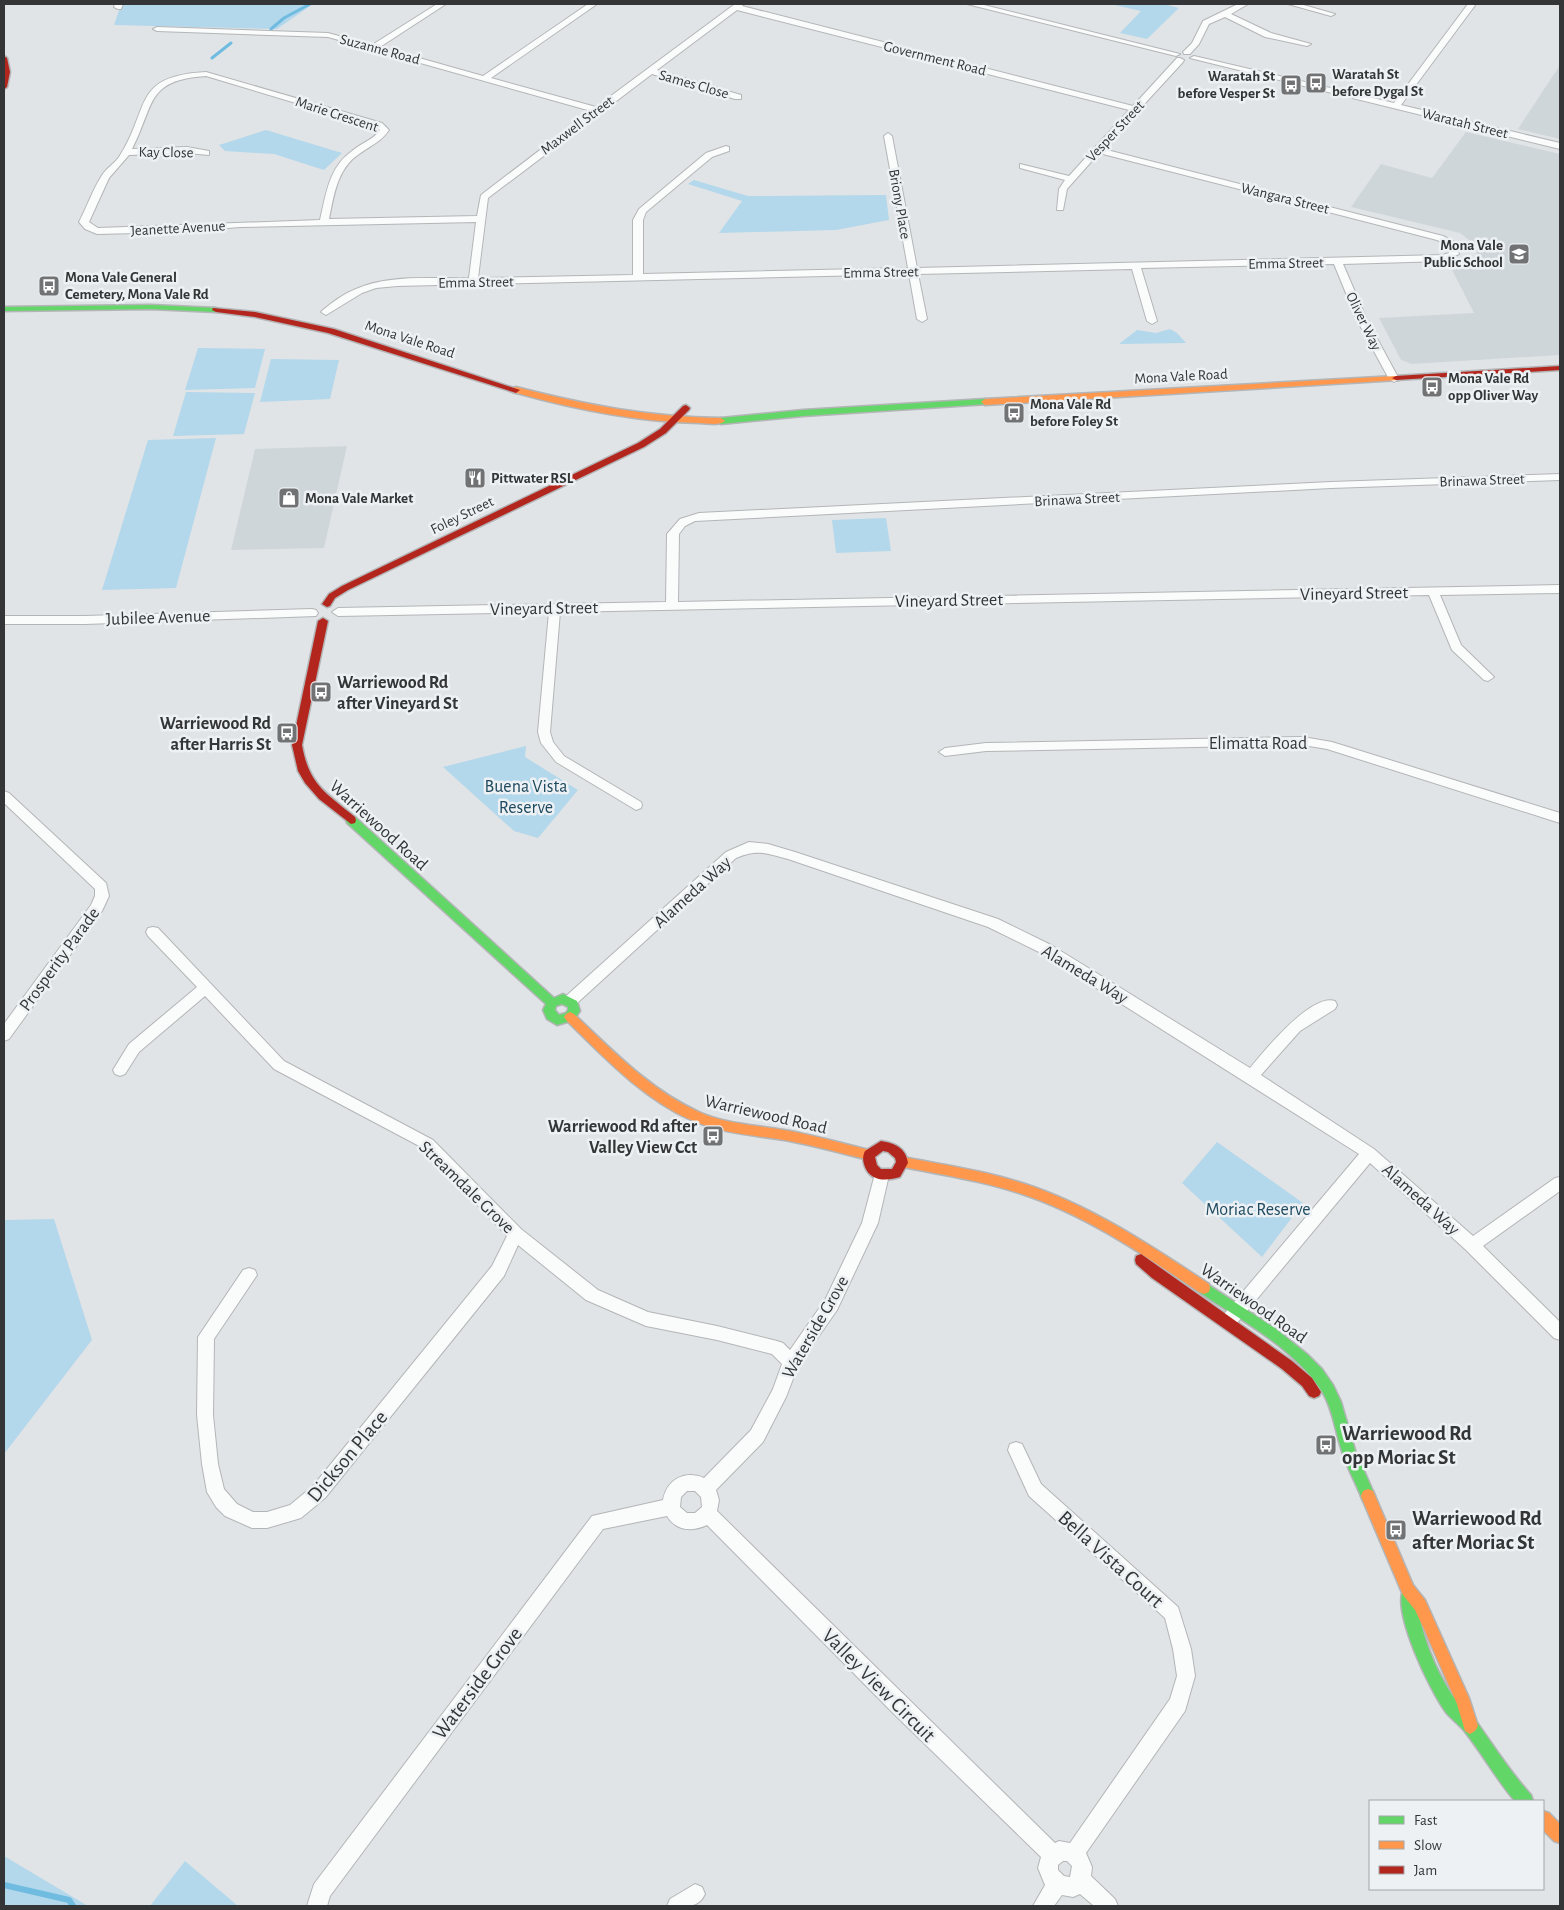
<svg xmlns="http://www.w3.org/2000/svg" width="1564" height="1910" font-family="'Alegreya Sans',sans-serif">
	<rect width="100%" height="100%" fill="#e1e4e6"/>
	<path fill="#cfd6da" d="M 1560,65 L 1560,139 L 1518,129 Z
		M 1466,132 L 1560,154 L 1560,355 L 1412,364 L 1401,360 L 1379,318 L 1474,313 L 1452,270 L 1475,261 L 1478,247 L 1460,233 L 1351,207 L 1381,164 L 1432,178 Z
		M 347,446 L 324,548 L 231,550 L 255,449 Z"/>
	<path fill="#b3d7eb" d="M 121,4 L 313,4 L 277,29 L 114,25 Z
		M 1110,4 L 1164,4 L 1179,8 L 1147,39 L 1120,33 L 1141,11 Z
		M 266,130 L 342,153 L 324,170 L 274,154 L 225,151 L 219,145 Z
		M 694,180 L 748,196 L 886,195 L 889,220 L 836,230 L 719,233 L 742,201 L 688,184 Z
		M 1170,329 L 1177,333 L 1186,343 L 1119,344 L 1137,330 L 1156,333 Z
		M 198,348 L 265,349 L 255,388 L 185,390 Z
		M 271,359 L 339,360 L 330,399 L 260,402 Z
		M 186,392 L 255,393 L 244,434 L 173,436 Z
		M 216,438 L 176,588 L 102,590 L 148,440 Z
		M 886,518 L 891,551 L 836,553 L 832,520 Z
		M 526,746 L 525,757 L 578,790 L 538,838 L 514,831 L 443,767 Z
		M 1217,1142 L 1303,1203 L 1262,1257 L 1182,1183 Z
		M 54,1219 L 92,1340 L 4,1454 L 4,1220 Z
		M 4,1856 L 88,1906 L 4,1906 Z
		M 185,1861 L 238,1906 L 150,1906 Z"/>
	<g fill="none" stroke-linecap="round" stroke-linejoin="round">
		<path stroke="#70bce0" stroke-width="3" d="M 271,29 L 284,18 L 310,4
			M 212,58 L 231,43"/>
		<path stroke="#70bce0" stroke-width="6" d="M 4,1885 L 69,1900 L 73,1906"/>
		<g stroke="#b3b5b7" stroke-width="2">
			<path id="street" d="M 115,4 L 123,4 L 121,9 L 118,9 L 114,7 Z
				M 437,4 L 446,4 L 380,47 L 483,76 L 588,4 L 597,4 L 491,78 L 596,107 L 735,4 L 744,4 L 742,6 L 1133,106 L 1177,58 L 1180,58 L 1184,60 L 1183,62 L 1103,149 L 1443,236 L 1456,243 L 1459,254 L 1444,261 L 1343,264 L 1367,320 L 1399,379 L 1394,382 L 1389,379 L 1357,320 L 1334,264 L 1141,268 L 1157,321 L 1152,324 L 1147,321 L 1132,269 L 918,274 L 927,319 L 922,322 L 917,319 L 909,274 L 397,286 L 376,288 L 362,293 L 326,315 L 321,312 L 323,310 C 333,302 343,294 356,289 C 390,274 432,279 469,278 L 476,222 L 240,227 L 178,232 L 97,234 L 85,229 L 79,222 C 87,207 92,191 101,177 C 105,169 114,164 119,157 C 151,108 131,76 206,72 L 382,123 L 389,130 C 381,142 370,146 359,154 C 337,169 334,195 329,219 L 477,216 L 481,195 L 591,111 L 328,37 L 157,31 L 153,29 L 157,27 L 328,33 L 372,45 ZM 737,10 L 1129,110 L 1069,176 L 1020,164 L 1020,168 L 1065,180 L 1059,189 L 1057,210 L 1063,210 L 1067,189 L 1099,153 L 1437,240 L 1447,245 L 1449,253 L 1443,255 L 917,268 L 892,136 L 888,133 L 884,136 L 908,268 L 643,274 L 643,220 L 646,212 L 712,157 L 729,151 L 729,147 L 726,146 L 706,153 L 639,209 L 633,220 L 633,275 L 478,278 L 488,198 L 652,74 L 735,99 L 741,99 L 741,95 L 657,70 ZM 206,76 L 376,127 L 380,130 C 373,140 361,143 352,151 C 329,167 326,194 320,220 L 98,228 L 89,222 L 109,178 L 129,155 L 187,153 L 209,155 L 209,151 L 187,147 L 132,149 C 155,105 145,80 206,76 Z
				M 967,4 L 980,4 L 1180,54 L 1176,56 Z
				M 1238,4 L 1248,4 L 1231,14 L 1271,33 L 1311,44 L 1307,46 L 1265,37 L 1225,17 L 1209,24 L 1199,44 L 1190,54 L 1184,54 L 1183,52 L 1192,43 L 1203,21 Z
				M 1288,4 L 1300,4 L 1335,14 L 1331,16 Z
				M 1468,4 L 1476,4 L 1401,105 L 1560,143 L 1560,149 L 1190,58 L 1194,56 L 1394,103 Z
				M 1560,474 L 1560,480 L 1331,488 L 695,521 L 685,526 L 679,534 L 678,602 L 1560,585 L 1560,593 L 1440,595 L 1461,645 L 1494,677 L 1488,681 L 1484,680 L 1452,650 L 1429,595 L 560,612 L 550,732 L 553,742 L 564,756 L 641,802 L 642,805 L 641,808 L 636,810 L 556,762 L 541,743 L 538,732 L 549,612 L 338,616 L 332,612 L 338,608 L 666,602 L 667,534 L 680,519 L 699,513 L 1331,482 Z
				M 312,609 L 316,610 L 318,613 L 316,616 L 85,624 L 4,624 L 4,616 L 85,616 Z
				M 1303,737 L 1332,742 L 1560,813 L 1560,823 L 1327,749 L 1303,745 L 986,751 L 945,756 L 939,752 L 945,748 L 986,743 Z
				M 4,791 L 9,793 L 106,883 L 109,896 L 102,911 L 9,1039 L 4,1041 L 4,1024 L 91,905 L 95,896 L 95,889 L 4,803 Z
				M 749,842 L 768,844 L 795,852 L 998,919 L 1051,945 L 1250,1068 C 1264,1051 1311,993 1335,1001 L 1337,1005 L 1335,1009 L 1300,1031 L 1261,1075 L 1374,1149 L 1473,1236 L 1555,1178 L 1560,1177 L 1560,1191 L 1483,1246 L 1560,1322 L 1560,1340 L 1554,1338 L 1466,1250 L 1370,1163 L 1237,1323 L 1231,1325 L 1225,1323 L 1223,1318 L 1225,1313 L 1359,1154 L 1041,953 L 988,927 L 788,859 C 766,853 757,849 736,858 L 575,1005 L 570,1007 L 565,1005 L 563,1001 L 565,997 L 726,852 Z
				M 153,927 L 158,928 L 284,1061 L 433,1140 L 521,1229 L 598,1290 L 648,1312 L 717,1326 L 777,1341 L 783,1343 L 790,1350 L 825,1300 L 862,1223 L 876,1170 L 881,1169 L 886,1170 L 889,1175 L 878,1223 L 837,1310 L 798,1366 L 786,1397 L 763,1442 L 716,1490 L 719,1500 L 717,1511 L 1055,1843 L 1059,1841 L 1070,1843 L 1170,1699 L 1177,1676 L 1173,1649 L 1165,1618 L 1029,1496 L 1008,1450 L 1010,1444 L 1016,1442 L 1022,1444 L 1041,1484 L 1178,1607 L 1191,1649 L 1195,1676 L 1185,1711 L 1086,1853 L 1092,1867 L 1091,1876 L 1115,1899 L 1118,1906 L 1094,1906 L 1080,1894 L 1073,1897 L 1062,1895 L 1054,1906 L 1033,1906 L 1045,1885 L 1038,1868 L 1041,1857 L 893,1713 L 707,1525 C 692,1532 676,1531 667,1516 L 603,1529 L 330,1896 L 327,1906 L 307,1906 L 314,1884 L 592,1516 L 663,1500 C 667,1479 685,1470 704,1478 L 751,1430 L 773,1389 L 782,1364 L 772,1354 L 717,1340 L 646,1326 L 586,1300 L 518,1245 L 504,1276 L 325,1498 L 301,1518 L 267,1528 L 252,1528 L 225,1516 L 216,1507 L 207,1492 L 202,1464 L 197,1415 L 198,1337 L 243,1270 L 249,1268 L 255,1270 L 257,1275 L 214,1339 L 213,1415 L 218,1464 L 224,1489 L 237,1504 L 253,1512 L 267,1512 L 290,1505 L 313,1486 L 492,1266 L 507,1236 L 423,1148 L 274,1069 L 205,996 L 139,1052 L 125,1074 L 120,1076 L 115,1074 L 113,1070 L 129,1044 L 197,987 L 148,936 L 146,932 L 148,928 ZM 687,1491 L 695,1491 L 701,1497 L 702,1507 L 695,1513 L 687,1513 L 680,1507 L 681,1497 ZM 1063,1861 L 1067,1861 L 1072,1866 L 1070,1877 L 1064,1876 L 1058,1870 L 1058,1865 Z
				M 695,1884 L 702,1887 L 705,1894 C 698,1910 682,1906 667,1906 L 670,1899 Z"/>
		</g>
		<g stroke="#b3b5b7" stroke-width="3">
			<path id="fast" d="M 151,305 L 216,308 L 220,310 L 216,312 L 151,309 L 4,311 L 4,307 Z
				M 985,399 L 989,402 L 988,404 L 803,416 L 721,424 L 717,421 L 721,418 L 803,410 Z
				M 351,816 L 355,817 L 554,998 L 563,994 L 577,1001 L 580,1011 L 574,1020 L 557,1025 L 547,1019 L 543,1010 L 546,1004 L 347,823 L 346,820 L 347,817 ZM 562,1004 L 568,1007 L 568,1010 L 566,1013 L 559,1015 L 555,1010 L 556,1006 Z
				M 1204,1282 L 1276,1329 L 1308,1355 L 1322,1369 L 1333,1385 L 1341,1402 L 1355,1450 L 1375,1496 L 1373,1501 L 1368,1503 L 1363,1501 C 1356,1483 1346,1466 1341,1448 C 1335,1430 1333,1410 1323,1393 C 1295,1348 1242,1321 1199,1292 L 1198,1288 L 1199,1284 Z
				M 1408,1588 L 1413,1590 L 1415,1595 C 1421,1632 1433,1668 1455,1699 C 1461,1708 1471,1715 1478,1724 C 1495,1748 1511,1773 1531,1795 L 1533,1801 L 1515,1801 C 1497,1780 1483,1755 1466,1733 C 1460,1725 1451,1719 1445,1711 C 1430,1690 1393,1614 1403,1590 Z"/>
		</g>
		<g stroke="#b3b5b7" stroke-width="3">
			<path id="slow" d="M 1396,376 L 1400,378 L 1399,380 L 985,405 L 981,402 L 985,399 Z
				M 516,387 C 586,405 648,417 721,418 L 725,421 C 719,426 707,423 699,423 C 636,422 574,409 513,392 L 513,388 Z
				M 570,1012 L 574,1014 C 612,1050 650,1090 699,1112 C 725,1124 756,1125 784,1130 C 813,1135 841,1143 869,1150 L 873,1151 L 875,1155 L 873,1159 L 869,1160 C 841,1153 812,1145 784,1140 C 752,1135 720,1133 691,1120 C 642,1098 604,1057 566,1020 L 564,1017 L 566,1014 Z
				M 903,1157 C 944,1165 986,1171 1025,1184 C 1092,1206 1151,1246 1209,1284 L 1210,1288 L 1209,1292 L 1204,1294 L 1199,1292 C 1144,1255 1086,1215 1022,1194 C 984,1181 943,1175 903,1167 L 899,1166 L 897,1162 L 899,1158 Z
				M 1368,1489 L 1373,1491 L 1413,1585 L 1425,1600 L 1469,1698 L 1478,1726 L 1475,1731 L 1470,1734 L 1465,1731 L 1457,1704 L 1425,1631 L 1415,1610 L 1403,1595 L 1361,1496 L 1363,1491 Z
				M 1543,1811 L 1549,1813 L 1560,1824 L 1560,1843 L 1554,1841 L 1543,1830 Z"/>
		</g>
		<g stroke="#b3b5b7" stroke-width="3">
			<path id="jam" d="M 4,56 L 7,58 L 10,72 L 7,87 L 4,89 Z
				M 213,308 L 255,312 L 334,329 L 520,390 L 516,393 L 513,392 L 328,333 L 255,317 L 216,312 L 212,310 Z
				M 1560,366 L 1560,370 L 1396,380 L 1392,378 L 1396,376 Z
				M 686,405 L 690,408 L 689,410 L 666,433 L 644,447 L 348,590 L 335,598 L 330,606 L 327,607 L 322,604 L 329,594 L 342,586 L 638,443 L 660,429 L 683,406 Z
				M 323,618 L 328,621 L 302,745 C 309,785 326,793 355,817 L 356,820 L 355,823 L 351,824 L 319,799 L 305,783 L 298,771 L 292,745 L 318,621 Z
				M 881,1141 C 895,1143 906,1148 908,1163 L 900,1177 C 887,1181 871,1182 865,1167 C 863,1162 862,1157 865,1151 ZM 883,1151 L 888,1152 L 895,1158 L 896,1162 L 892,1169 L 881,1169 L 877,1165 L 875,1157 Z
				M 1141,1254 L 1292,1361 L 1312,1378 L 1321,1392 L 1319,1396 L 1314,1398 L 1309,1396 L 1302,1386 L 1282,1369 L 1152,1278 L 1136,1264 L 1135,1260 L 1136,1256 Z"/>
		</g>
		<use href="#street" fill="#fafbfb" fill-rule="evenodd"/>
		<use href="#fast" fill="#63d668" fill-rule="evenodd"/>
		<use href="#slow" fill="#ff974d" fill-rule="evenodd"/>
		<use href="#jam" fill="#b3261e" fill-rule="evenodd"/>
	</g>
	<defs>
		<g id="bus-square" transform="scale(1.125)"><rect x="-9" y="-9" width="18" height="18" rx="4" fill="#707274" stroke="#edf1f4"/><path d="M-5-6H5V4H4V6H2V4H-2V6H-4V4H-5ZM-3.5-4V0h7V-4ZM-3.5 1.2v1.5H-2V1.2ZM2 1.2v1.5H3.5V1.2Z" fill="#fff"/></g>
		<g id="school-square" transform="scale(1.125)"><rect x="-9" y="-9" width="18" height="18" rx="4" fill="#707274" stroke="#edf1f4"/><path d="M0-5L7-2L0 1L-7-2ZM-4 1L0 2.5L4 1V4Q0 6-4 4Z" fill="#fff"/></g>
		<g id="restaurant-square" transform="scale(1.125)"><rect x="-9" y="-9" width="18" height="18" rx="4" fill="#707274" stroke="#edf1f4"/><path d="M-5-6h1v4h1v-4h1v4h1v-4h1v5L-1.5 .5V6h-2V.5L-5-1ZM5-6V6H3V1.5H1.5Q1.5-4 5-6Z" fill="#fff"/></g>
		<g id="shop-square" transform="scale(1.125)"><rect x="-9" y="-9" width="18" height="18" rx="4" fill="#707274" stroke="#edf1f4"/><path d="M-5-2.5h2.3a2.7 3.5 0 0 1 5.4 0H5L5.5 6h-11ZM-1.5-2.5h3a1.5 2.3 0 0 0-3 0Z" fill="#fff"/></g>
	</defs>
	<g fill-rule="evenodd">
		<use href="#bus-square" x="1316" y="83"/>
		<use href="#bus-square" x="1291" y="85"/>
		<use href="#school-square" x="1519" y="254"/>
		<use href="#bus-square" x="49" y="286"/>
		<use href="#bus-square" x="1432" y="387"/>
		<use href="#bus-square" x="1014" y="413"/>
		<use href="#restaurant-square" x="475" y="478"/>
		<use href="#shop-square" x="289" y="498"/>
		<use href="#bus-square" x="321" y="692"/>
		<use href="#bus-square" x="287" y="733"/>
		<use href="#bus-square" x="713" y="1136"/>
		<use href="#bus-square" x="1326" y="1445"/>
		<use href="#bus-square" x="1396" y="1530"/>
	</g>
	<g text-anchor="middle" stroke-width="5" stroke-linejoin="round" paint-order="stroke">
		<g font-size="15" fill="#333536" stroke="#edf1f4">
			<text transform="translate(380 49) rotate(15)" y="5">Suzanne Road</text>
			<text transform="translate(935 58) rotate(14)" y="5">Government Road</text>
			<text transform="translate(694 84) rotate(16)" y="5">Sames Close</text>
			<text transform="translate(337 114) rotate(18)" y="5">Marie Crescent</text>
			<text transform="translate(1465 123) rotate(14)" y="5">Waratah Street</text>
			<text transform="translate(577 125) rotate(-37)" y="5">Maxwell Street</text>
			<text transform="translate(1115 131) rotate(-47)" y="5">Vesper Street</text>
			<text transform="translate(166 152) rotate(1)" y="5">Kay Close</text>
			<text transform="translate(1285 198) rotate(14)" y="5">Wangara Street</text>
			<text transform="translate(900 204) rotate(80)" y="5">Briony Place</text>
			<text transform="translate(178 228) rotate(-3)" y="5">Jeanette Avenue</text>
			<text transform="translate(1286 263) rotate(-1)" y="5">Emma Street</text>
			<text transform="translate(881 272) rotate(-1)" y="5">Emma Street</text>
			<text transform="translate(476 282) rotate(-1)" y="5">Emma Street</text>
			<text transform="translate(1364 321) rotate(64)" y="5">Oliver Way</text>
			<text transform="translate(410 339) rotate(18)" y="5">Mona Vale Road</text>
			<text transform="translate(1181 376) rotate(-3)" y="5">Mona Vale Road</text>
			<text transform="translate(1482 480) rotate(-2)" y="5">Brinawa Street</text>
			<text transform="translate(1077 499) rotate(-3)" y="5">Brinawa Street</text>
			<text transform="translate(462 515) rotate(-26)" y="5">Foley Street</text>
		</g>
		<g font-size="15" font-weight="bold" fill="#333536" stroke="#edf1f4" text-anchor="start">
			<text x="1332" y="79">Waratah St<tspan x="1332" dy="17">before Dygal St</tspan></text>
			<text x="1275" y="81" text-anchor="end">Waratah St<tspan x="1275" dy="17">before Vesper St</tspan></text>
			<text x="1503" y="250" text-anchor="end">Mona Vale<tspan x="1503" dy="17">Public School</tspan></text>
			<text x="65" y="282">Mona Vale General<tspan x="65" dy="17">Cemetery, Mona Vale Rd</tspan></text>
			<text x="1448" y="383">Mona Vale Rd<tspan x="1448" dy="17">opp Oliver Way</tspan></text>
			<text x="1030" y="409">Mona Vale Rd<tspan x="1030" dy="17">before Foley St</tspan></text>
			<text x="491" y="483">Pittwater RSL</text>
			<text x="305" y="503">Mona Vale Market</text>
		</g>
		<g font-size="18" fill="#333536" stroke="#edf1f4">
			<text transform="translate(1354 593) rotate(-1)" y="6">Vineyard Street</text>
			<text transform="translate(949 600) rotate(-1)" y="6">Vineyard Street</text>
			<text transform="translate(544 608) rotate(-1)" y="6">Vineyard Street</text>
			<text transform="translate(158 617) rotate(-2)" y="6">Jubilee Avenue</text>
			<text x="1258" y="749">Elimatta Road</text>
			<text transform="translate(379 825) rotate(42)" y="6">Warriewood Road</text>
			<text transform="translate(692 892) rotate(-42)" y="6">Alameda Way</text>
			<text transform="translate(59 959) rotate(-54)" y="6">Prosperity Parade</text>
			<text transform="translate(1085 974) rotate(31)" y="6">Alameda Way</text>
			<text transform="translate(766 1114) rotate(13)" y="6">Warriewood Road</text>
			<text transform="translate(467 1187) rotate(44)" y="6">Streamdale Grove</text>
			<text transform="translate(1421 1199) rotate(42)" y="6">Alameda Way</text>
			<text transform="translate(1254 1303) rotate(35)" y="6">Warriewood Road</text>
			<text transform="translate(815 1327) rotate(-60)" y="6">Waterside Grove</text>
		</g>
		<g font-size="18" font-weight="bold" fill="#333536" stroke="#edf1f4" text-anchor="end">
			<text x="337" y="688" text-anchor="start">Warriewood Rd<tspan x="337" dy="21">after Vineyard St</tspan></text>
			<text x="271" y="729">Warriewood Rd<tspan x="271" dy="21">after Harris St</tspan></text>
			<text x="697" y="1132">Warriewood Rd after<tspan x="697" dy="21">Valley View Cct</tspan></text>
		</g>
		<g font-size="18" fill="#1e495f" stroke="#edf1f4">
			<text x="526" y="792">Buena Vista<tspan x="526" dy="21">Reserve</tspan></text>
			<text x="1258" y="1215">Moriac Reserve</text>
		</g>
		<g font-size="21" font-weight="bold" fill="#333536" stroke="#edf1f4" text-anchor="start">
			<text x="1342" y="1440">Warriewood Rd<tspan x="1342" dy="24">opp Moriac St</tspan></text>
			<text x="1412" y="1525">Warriewood Rd<tspan x="1412" dy="24">after Moriac St</tspan></text>
		</g>
		<g font-size="21" fill="#333536" stroke="#edf1f4">
			<text transform="translate(347 1456) rotate(-50)" y="7">Dickson Place</text>
			<text transform="translate(1111 1559) rotate(42)" y="7">Bella Vista Court</text>
			<text transform="translate(477 1683) rotate(-53)" y="7">Waterside Grove</text>
			<text transform="translate(879 1685) rotate(45)" y="7">Valley View Circuit</text>
		</g>
	</g>
	<rect width="1564" height="1910" fill="none" stroke="#333536" stroke-width="10"/>
	<rect x="1369" y="1800" width="175" height="90" fill="#edf1f4" stroke="#a3a6a8"/>
	<rect x="1379" y="1816" width="25" height="8" fill="#63d668" stroke="#a3a6a8"/>
	<text x="1414" y="1825" font-size="15" fill="#333536">Fast</text>
	<rect x="1379" y="1841" width="25" height="8" fill="#ff974d" stroke="#a3a6a8"/>
	<text x="1414" y="1850" font-size="15" fill="#333536">Slow</text>
	<rect x="1379" y="1866" width="25" height="8" fill="#b3261e" stroke="#a3a6a8"/>
	<text x="1414" y="1875" font-size="15" fill="#333536">Jam</text>
</svg>
